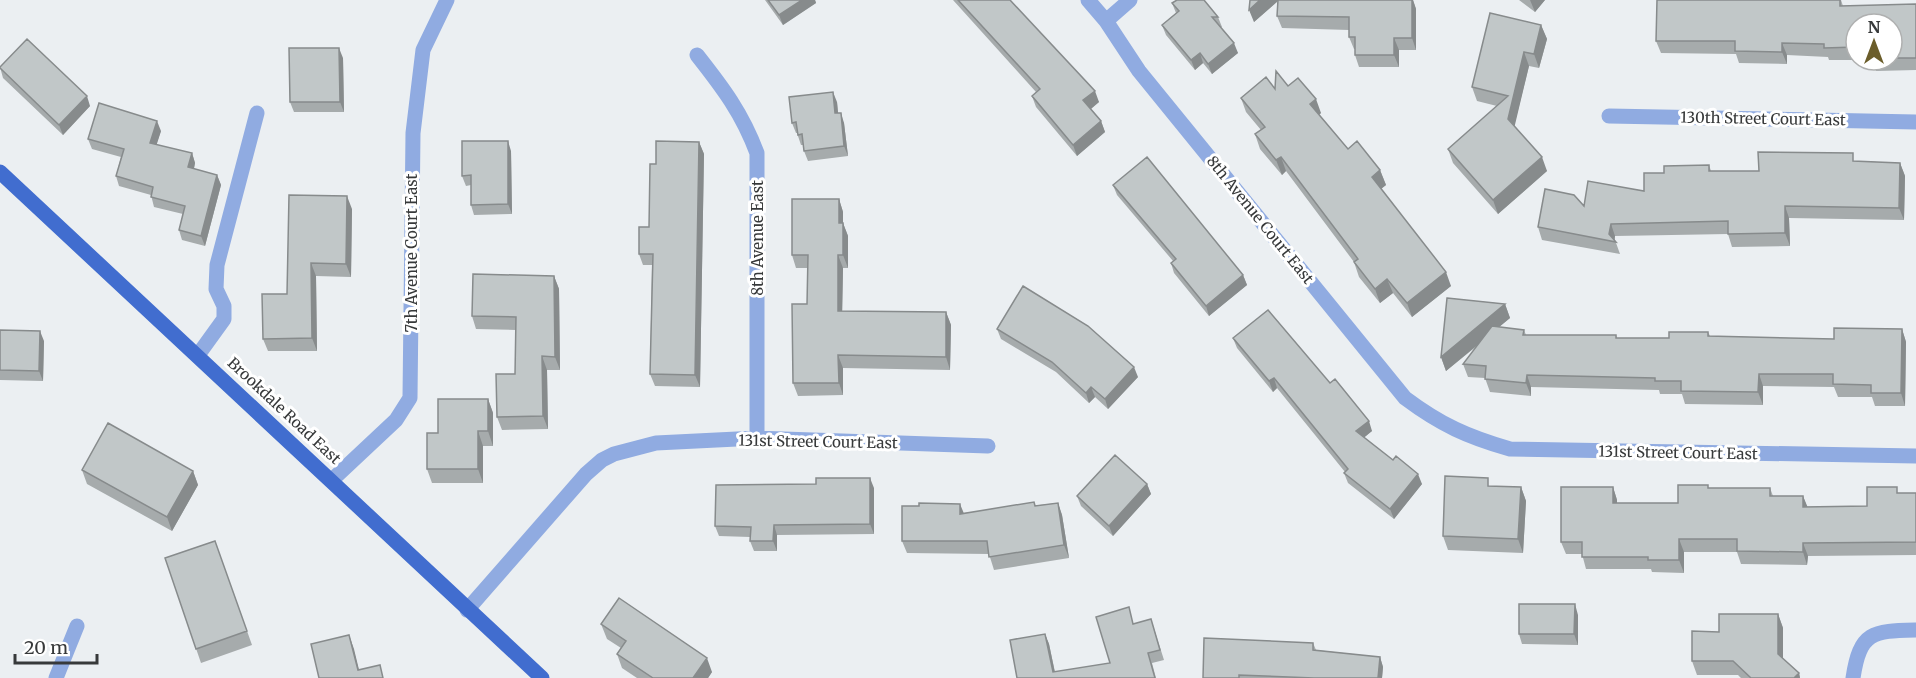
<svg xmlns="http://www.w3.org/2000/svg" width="1916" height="678" font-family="Merriweather,serif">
	<rect width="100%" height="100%" fill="#ebeff2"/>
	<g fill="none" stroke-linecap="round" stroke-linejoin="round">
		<path stroke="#90abe1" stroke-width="15" d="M 1088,0 L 1106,21 L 1139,71 L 1405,398 C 1441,425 1468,437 1510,449 L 1916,456
			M 1106,21 L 1130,0
			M 697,55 C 723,88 742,113 757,153 L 757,438
			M 1609,116 L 1916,122
			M 198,355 L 224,319 L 224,306 L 216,289 L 217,265 L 257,113
			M 332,480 L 396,420 L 410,398 L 413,133 L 423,50 L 447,0
			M 467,610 L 586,474 L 602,460 L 614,454 L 656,443 L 757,438 L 988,446
			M 56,678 L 77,626
			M 1853,678 C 1860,631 1873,631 1916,630"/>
		<path stroke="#416dcf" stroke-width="15" d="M 0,172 L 542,678"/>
	</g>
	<path fill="#a6abac" d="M 765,0 L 815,0 L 816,3 L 783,25 Z
		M 953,0 L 1010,0 L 1099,102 L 1091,109 L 1101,121 L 1105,132 L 1077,156 L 1036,107 L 1032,96 L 1036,92 Z
		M 1250,0 L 1413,0 L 1416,9 L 1416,50 L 1399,50 L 1399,67 L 1359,67 L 1355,55 L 1355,49 L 1354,49 L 1349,37 L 1349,30 L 1282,28 L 1277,16 L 1278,1 L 1254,22 Z
		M 1519,0 L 1545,0 L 1535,12 Z
		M 1657,0 L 1841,0 L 1843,6 L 1916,4 L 1916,70 L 1876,71 L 1872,60 L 1892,60 L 1892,24 L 1856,24 L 1856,60 L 1829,60 L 1828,57 L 1787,55 L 1787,64 L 1739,63 L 1736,54 L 1661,53 L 1656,41 Z
		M 1172,3 L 1218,17 L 1222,27 L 1220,27 L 1238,53 L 1212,74 L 1203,63 L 1195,70 L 1166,35 L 1162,25 L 1176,13 Z
		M 1541,25 L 1547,39 L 1539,68 L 1529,66 L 1514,126 L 1547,171 L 1498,214 L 1453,163 L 1448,149 L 1497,106 L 1477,101 L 1472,87 Z
		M 343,58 L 344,112 L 294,112 L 290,102 Z
		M 0,67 L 90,106 L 63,135 L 3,78 Z
		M 1288,86 L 1321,113 L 1319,115 L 1348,149 L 1380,170 L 1386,185 L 1381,189 L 1451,286 L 1412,317 L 1393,293 L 1380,303 L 1359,277 L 1354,262 L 1286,171 L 1282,175 L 1260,149 L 1255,134 L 1261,130 L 1246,112 L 1241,98 Z
		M 837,102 L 838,113 L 844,123 L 848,156 L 808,161 L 804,151 L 803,145 L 801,145 L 797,133 L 796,133 L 792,123 Z
		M 161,131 L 156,145 L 192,153 L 195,163 L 194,169 L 217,175 L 221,185 L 205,246 L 182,240 L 179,230 L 183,214 L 154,207 L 151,195 L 119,186 L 116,176 L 121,157 L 92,149 L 88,139 Z
		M 699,142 L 704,154 L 700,387 L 655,386 L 650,374 L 652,265 L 643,265 L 639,254 L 649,227 L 656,164 Z
		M 511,151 L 512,214 L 474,215 L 471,205 L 471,185 L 466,186 L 462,176 Z
		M 1856,161 L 1900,163 L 1905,176 L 1904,220 L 1789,218 L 1790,246 L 1732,247 L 1728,234 L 1615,236 L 1615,240 L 1620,254 L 1542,240 L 1538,227 L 1584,206 L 1644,191 L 1664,173 L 1709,165 L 1711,171 L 1759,171 Z
		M 1113,185 L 1243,275 L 1247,285 L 1209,316 L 1174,273 L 1171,263 L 1173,261 L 1117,195 Z
		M 839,199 L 843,212 L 843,223 L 848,236 L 848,268 L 843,268 L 842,311 L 946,312 L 951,325 L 950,370 L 843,368 L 843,395 L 798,396 L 793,383 L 807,304 L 808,268 L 796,268 L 792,255 Z
		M 352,209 L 351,277 L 316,276 L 317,351 L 268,351 L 263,339 L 287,294 Z
		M 554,276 L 559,289 L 560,370 L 547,370 L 548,429 L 502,430 L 497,417 L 515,374 L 516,330 L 476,329 L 472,316 Z
		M 1447,298 L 1505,304 L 1510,318 L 1499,327 L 1524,330 L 1526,335 L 1616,335 L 1617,338 L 1669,338 L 1669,332 L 1708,332 L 1710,336 L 1834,339 L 1834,328 L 1902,329 L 1906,342 L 1905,406 L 1875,406 L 1872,397 L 1838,397 L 1834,387 L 1763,386 L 1763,405 L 1685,404 L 1682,394 L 1660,394 L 1659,390 L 1531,387 L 1531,396 L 1490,392 L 1485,378 L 1468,377 L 1463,364 L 1478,345 L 1446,371 L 1441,357 Z
		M 997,329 L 1138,377 L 1108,409 L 1095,397 L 1089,403 L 1056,372 L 1001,339 Z
		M 0,330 L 44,341 L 43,381 L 0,380 Z
		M 1233,338 L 1330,383 L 1372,431 L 1364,437 L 1422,484 L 1394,519 L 1348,483 L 1344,473 L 1345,472 L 1277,388 L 1273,392 L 1237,348 Z
		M 488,399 L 493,413 L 493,446 L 483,446 L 483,483 L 432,483 L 427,469 L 438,433 Z
		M 82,470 L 193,471 L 198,485 L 172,531 L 87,484 Z
		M 1147,484 L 1151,494 L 1113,536 L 1081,506 L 1077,496 Z
		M 1491,486 L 1521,487 L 1526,501 L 1523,553 L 1448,550 L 1443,536 Z
		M 1613,487 L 1617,500 L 1617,503 L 1678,503 L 1710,488 L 1770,488 L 1773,496 L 1803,496 L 1807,507 L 1867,506 L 1899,493 L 1916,493 L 1916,555 L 1808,556 L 1807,565 L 1741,564 L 1737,552 L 1684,552 L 1684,573 L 1652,572 L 1651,569 L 1586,569 L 1582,554 L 1566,554 L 1561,542 Z
		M 874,488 L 874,534 L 777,535 L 777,551 L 754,551 L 750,541 L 750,537 L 719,536 L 715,526 Z
		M 1058,503 L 1062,515 L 1069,558 L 994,570 L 989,554 L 907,553 L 902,541 L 964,513 Z
		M 215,541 L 252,645 L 201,663 L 165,558 Z
		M 1778,614 L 1783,628 L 1783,659 L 1799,673 L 1800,678 L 1741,678 L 1738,675 L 1697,675 L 1692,661 L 1719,632 Z
		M 1578,615 L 1578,645 L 1522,644 L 1519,634 Z
		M 1151,619 L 1164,660 L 1152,663 L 1156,678 L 1017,678 L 1045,634 L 1049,644 L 1055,672 L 1110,663 L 1134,624 Z
		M 601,624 L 712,672 L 708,678 L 637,678 L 622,668 L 617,654 L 621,648 L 607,639 Z
		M 1313,643 L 1316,650 L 1380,657 L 1383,667 L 1382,678 L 1203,678 Z"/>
	<path fill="#878b8c" d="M 802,0 L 815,0 L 816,3 L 783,25 L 779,15 Z
		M 1260,0 L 1279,0 L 1254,22 L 1249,10 Z
		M 1412,0 L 1413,0 L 1416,9 L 1416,50 L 1412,38 Z
		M 1530,0 L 1545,0 L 1535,12 Z
		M 1541,25 L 1547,39 L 1539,68 L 1534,54 Z
		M 1394,38 L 1399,50 L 1399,67 L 1394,55 Z
		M 1234,43 L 1238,53 L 1212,74 L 1208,64 Z
		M 1782,43 L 1787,55 L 1787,64 L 1782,52 Z
		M 339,48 L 343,58 L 344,112 L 340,102 Z
		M 1524,52 L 1529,66 L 1513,133 L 1508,119 Z
		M 1200,53 L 1203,63 L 1195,70 L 1191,60 Z
		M 1095,91 L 1099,102 L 1087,112 L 1083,100 Z
		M 833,92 L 837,102 L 839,123 L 835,113 Z
		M 87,96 L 90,106 L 63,135 L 59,125 Z
		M 1316,99 L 1321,113 L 1315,118 L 1310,104 Z
		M 841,113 L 844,123 L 848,156 L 844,146 Z
		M 157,121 L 161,131 L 154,153 L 150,143 Z
		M 1101,121 L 1105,132 L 1077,156 L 1073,145 Z
		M 508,141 L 511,151 L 512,214 L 508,204 Z
		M 699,142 L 704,154 L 700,387 L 695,375 Z
		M 192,153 L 195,163 L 192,177 L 188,167 Z
		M 1281,157 L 1286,171 L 1282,175 L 1276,160 Z
		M 1542,157 L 1547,171 L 1498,214 L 1493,200 Z
		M 1900,163 L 1905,176 L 1904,220 L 1899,208 Z
		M 1380,170 L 1386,185 L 1377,192 L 1372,177 Z
		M 217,175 L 221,185 L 205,246 L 201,236 Z
		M 347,196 L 352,209 L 351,277 L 346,264 Z
		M 839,199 L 843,212 L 843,236 L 839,223 Z
		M 1785,206 L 1789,218 L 1790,246 L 1785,233 Z
		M 843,223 L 848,236 L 848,268 L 843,255 Z
		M 1611,224 L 1615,236 L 1614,241 L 1609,234 Z
		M 838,255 L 843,268 L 842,323 L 838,311 Z
		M 311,263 L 316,276 L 317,351 L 312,338 Z
		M 1446,272 L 1451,286 L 1412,317 L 1407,303 Z
		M 1243,275 L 1247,285 L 1209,316 L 1206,306 Z
		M 554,276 L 559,289 L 560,370 L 555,357 Z
		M 1387,279 L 1393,293 L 1380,303 L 1375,289 Z
		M 1505,304 L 1510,318 L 1446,371 L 1441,357 Z
		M 946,312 L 951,325 L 950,370 L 946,357 Z
		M 1902,329 L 1906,342 L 1905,406 L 1901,393 Z
		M 40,331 L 44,341 L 43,381 L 39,371 Z
		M 838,355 L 843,368 L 843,395 L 839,383 Z
		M 542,356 L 547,370 L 548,429 L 543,416 Z
		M 1134,367 L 1138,377 L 1108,409 L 1105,399 Z
		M 1759,374 L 1763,386 L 1763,405 L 1758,392 Z
		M 1527,375 L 1531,387 L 1531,396 L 1526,383 Z
		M 1274,378 L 1277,388 L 1273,392 L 1269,381 Z
		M 1091,387 L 1095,397 L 1089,403 L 1086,393 Z
		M 488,399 L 493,413 L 493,446 L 488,431 Z
		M 1369,421 L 1372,431 L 1360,441 L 1356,431 Z
		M 478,431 L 483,446 L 483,483 L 478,469 Z
		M 193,471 L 198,485 L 172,531 L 167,517 Z
		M 1418,474 L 1422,484 L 1394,519 L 1390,509 Z
		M 870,478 L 874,488 L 874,534 L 870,524 Z
		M 1147,484 L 1151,494 L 1113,536 L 1109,526 Z
		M 1521,487 L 1526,501 L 1523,553 L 1518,539 Z
		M 1613,487 L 1617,500 L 1617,515 L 1613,503 Z
		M 1803,496 L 1808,508 L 1803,507 Z
		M 1058,503 L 1062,515 L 1069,558 L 1064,545 Z
		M 960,504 L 965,516 L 960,514 Z
		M 774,525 L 777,535 L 777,551 L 773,541 Z
		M 1679,539 L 1684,552 L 1684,573 L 1679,560 Z
		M 1803,543 L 1808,556 L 1807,565 L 1803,552 Z
		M 1575,604 L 1578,615 L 1578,645 L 1574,634 Z
		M 1778,614 L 1783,628 L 1783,668 L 1778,654 Z
		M 1045,634 L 1049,644 L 1056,678 L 1053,672 Z
		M 349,635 L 354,649 L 361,678 L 358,670 Z
		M 1380,657 L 1383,667 L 1382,678 L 1378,678 Z
		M 707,658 L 712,672 L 708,678 L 693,678 Z
		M 1799,673 L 1800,678 L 1794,678 Z"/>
	<path fill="#c1c7c8" stroke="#878b8c" stroke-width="1.5" d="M 768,0 L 802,0 L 779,15 Z
		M 958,0 L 1010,0 L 1095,91 L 1083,100 L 1101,121 L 1073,145 L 1032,96 L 1040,89 Z
		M 1177,0 L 1204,0 L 1218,17 L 1212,17 L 1234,43 L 1208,64 L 1200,53 L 1191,60 L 1162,25 L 1179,11 L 1172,3 Z
		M 1250,0 L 1260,0 L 1249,10 Z
		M 1278,0 L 1412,0 L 1412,38 L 1394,38 L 1394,55 L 1355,55 L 1355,37 L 1349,37 L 1349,17 L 1277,16 Z
		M 1657,0 L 1840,0 L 1840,6 L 1916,4 L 1916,58 L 1892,58 L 1892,24 L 1856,24 L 1856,47 L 1824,48 L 1824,44 L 1782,43 L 1782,52 L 1735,51 L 1735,41 L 1656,41 Z
		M 1490,13 L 1541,25 L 1534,54 L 1524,52 L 1508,119 L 1542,157 L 1493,200 L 1448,149 L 1508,96 L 1472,87 Z
		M 27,39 L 87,96 L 59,125 L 0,68 L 0,67 Z
		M 289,48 L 339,48 L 340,102 L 290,102 Z
		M 1276,71 L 1288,86 L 1298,78 L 1316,99 L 1310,104 L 1348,149 L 1357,141 L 1380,170 L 1372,177 L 1446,272 L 1407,303 L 1387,279 L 1375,289 L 1354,262 L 1358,259 L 1281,157 L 1276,160 L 1255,134 L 1265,127 L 1241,98 L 1266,77 L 1275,89 Z
		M 833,92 L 835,113 L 841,113 L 844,146 L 804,151 L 802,134 L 798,135 L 796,122 L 792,123 L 789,97 Z
		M 99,103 L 157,121 L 150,143 L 192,153 L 188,167 L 217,175 L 201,236 L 179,230 L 185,206 L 151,197 L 153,187 L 116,176 L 124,149 L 88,139 Z
		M 462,141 L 508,141 L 508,204 L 471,205 L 471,175 L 462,176 Z
		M 656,141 L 699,142 L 695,375 L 650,374 L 653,254 L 639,254 L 639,227 L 649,227 L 650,164 L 656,164 Z
		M 1758,152 L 1853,153 L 1853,161 L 1900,163 L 1899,208 L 1785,206 L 1785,233 L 1728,234 L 1728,221 L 1611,224 L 1609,234 L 1616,242 L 1538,227 L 1545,189 L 1574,195 L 1584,206 L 1588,181 L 1644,191 L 1644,173 L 1664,173 L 1664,166 L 1709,165 L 1709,171 L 1759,171 Z
		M 1147,157 L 1243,275 L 1206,306 L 1171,263 L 1176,259 L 1113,185 Z
		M 289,195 L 347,196 L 346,264 L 311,263 L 312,338 L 263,339 L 262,294 L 287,294 Z
		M 792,199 L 839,199 L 839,223 L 843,223 L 843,255 L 838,255 L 838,311 L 946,312 L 946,357 L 838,355 L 839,383 L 793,383 L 792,304 L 807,304 L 808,255 L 792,255 Z
		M 473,274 L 554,276 L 555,357 L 542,356 L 543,416 L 497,417 L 496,374 L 515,374 L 516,317 L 472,316 Z
		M 1023,286 L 1088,326 L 1134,367 L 1105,399 L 1091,387 L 1086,393 L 1052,362 L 997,329 Z
		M 1447,298 L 1505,304 L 1441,357 Z
		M 1268,310 L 1330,383 L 1335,379 L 1369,421 L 1356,431 L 1393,460 L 1396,456 L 1418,474 L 1390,509 L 1344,473 L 1348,469 L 1274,378 L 1269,381 L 1233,338 Z
		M 1492,326 L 1524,330 L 1523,335 L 1616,335 L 1616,338 L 1669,338 L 1669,332 L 1708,332 L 1708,336 L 1834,339 L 1834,328 L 1902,329 L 1901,393 L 1871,393 L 1871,385 L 1833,384 L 1833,374 L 1759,374 L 1758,392 L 1681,391 L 1681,381 L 1655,381 L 1655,378 L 1527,375 L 1526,383 L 1485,379 L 1486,366 L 1463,364 Z
		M 0,330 L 40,331 L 39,371 L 0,370 Z
		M 438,399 L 488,399 L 488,431 L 478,431 L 478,469 L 427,469 L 427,433 L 438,433 Z
		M 108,423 L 193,471 L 167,517 L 82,470 Z
		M 1115,455 L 1147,484 L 1109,526 L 1077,496 Z
		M 1445,476 L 1488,478 L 1488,486 L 1521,487 L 1518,539 L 1443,536 Z
		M 816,478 L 870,478 L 870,524 L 774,525 L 773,541 L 750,541 L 751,527 L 715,526 L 716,485 L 816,484 Z
		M 1678,485 L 1708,485 L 1708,488 L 1770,488 L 1770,496 L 1803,496 L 1803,507 L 1867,506 L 1867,487 L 1897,487 L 1897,493 L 1916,493 L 1916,542 L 1803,543 L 1803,552 L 1737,551 L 1737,539 L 1679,539 L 1679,560 L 1648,560 L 1648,557 L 1582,557 L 1582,542 L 1561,542 L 1561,487 L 1613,487 L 1613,503 L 1678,503 Z
		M 1034,502 L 1035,506 L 1058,503 L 1064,545 L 989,557 L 987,541 L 902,541 L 902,506 L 919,506 L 919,503 L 960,504 L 960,514 Z
		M 215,541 L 247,631 L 196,649 L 165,558 Z
		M 619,598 L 707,658 L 693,678 L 653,678 L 617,654 L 626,641 L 601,624 Z
		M 1519,604 L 1575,604 L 1574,634 L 1519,634 Z
		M 1129,607 L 1133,624 L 1151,619 L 1160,650 L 1148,653 L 1155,678 L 1017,678 L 1010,640 L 1045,634 L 1053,672 L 1110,663 L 1096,617 Z
		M 1719,614 L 1778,614 L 1778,654 L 1799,673 L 1794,678 L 1751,678 L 1733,661 L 1692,661 L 1692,631 L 1719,632 Z
		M 349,635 L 358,670 L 380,665 L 383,678 L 319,678 L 311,644 Z
		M 1204,638 L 1313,643 L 1313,650 L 1380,657 L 1378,678 L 1314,678 L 1239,675 L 1239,678 L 1203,678 Z"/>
	<g text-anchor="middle" stroke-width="6" stroke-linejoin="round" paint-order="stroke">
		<g font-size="15" fill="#37393a" stroke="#fff">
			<text transform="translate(1763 119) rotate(1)" y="5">130th Street Court East</text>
			<text transform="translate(1260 220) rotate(51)" y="5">8th Avenue Court East</text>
			<text transform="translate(758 238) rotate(-90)" y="5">8th Avenue East</text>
			<text transform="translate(412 253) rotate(-90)" y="5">7th Avenue Court East</text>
			<text transform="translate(284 411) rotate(43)" y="5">Brookdale Road East</text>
			<text transform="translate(818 442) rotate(1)" y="5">131st Street Court East</text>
			<text transform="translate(1678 453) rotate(1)" y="5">131st Street Court East</text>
		</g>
	</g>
	<g transform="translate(1874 42)"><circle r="28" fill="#ffffff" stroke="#afb0b0" stroke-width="1.5"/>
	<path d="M0-4.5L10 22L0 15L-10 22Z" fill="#6b5d2a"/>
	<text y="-9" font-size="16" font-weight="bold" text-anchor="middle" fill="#37393a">N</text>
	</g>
	<path d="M15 654v9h82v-9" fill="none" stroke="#37393a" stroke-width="3"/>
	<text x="24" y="654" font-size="18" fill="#37393a" stroke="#ffffff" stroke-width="4.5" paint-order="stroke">20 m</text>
</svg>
